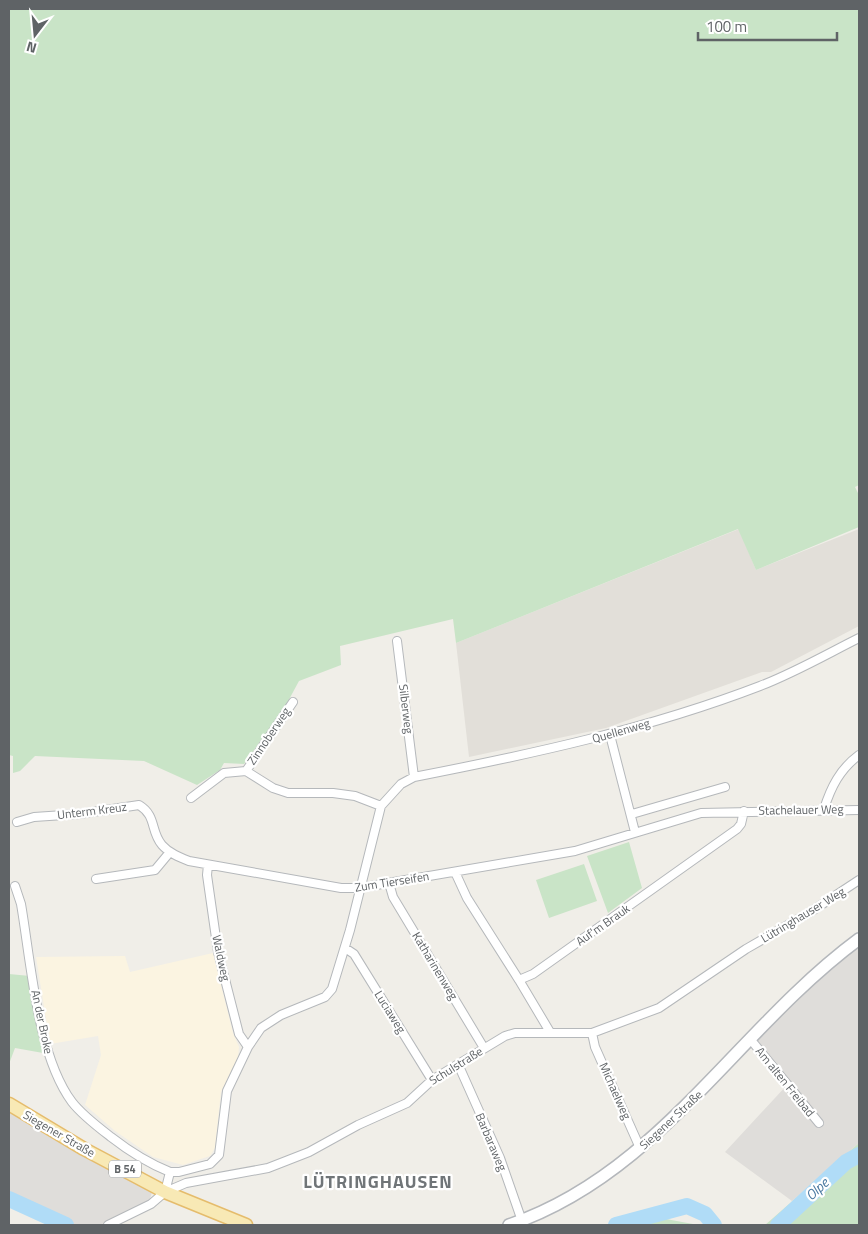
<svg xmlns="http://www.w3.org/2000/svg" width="868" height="1234" font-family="'Titillium Web',sans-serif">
	<rect width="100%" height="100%" fill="#f0eee8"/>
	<path fill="#fbf4e1" d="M 213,953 L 233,1033 L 239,1047 L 238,1058 L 221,1092 L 215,1148 L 210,1156 L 183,1165 L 153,1157 L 115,1131 L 85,1105 L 101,1055 L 98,1036 L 50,1044 L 36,957 L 125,956 L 130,972 Z"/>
	<path fill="#dfddda" d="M 859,939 L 859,1143 L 792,1201 L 725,1152 L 787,1085 L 751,1040 Z
		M 9,1110 L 152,1192 L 150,1199 L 143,1206 L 100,1225 L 75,1225 L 9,1195 Z"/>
	<path fill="#e2dfd9" d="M 739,529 L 756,570 L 859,529 L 859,626 L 771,672 L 762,672 L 606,728 L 469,757 L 456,643 Z"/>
	<path fill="#c9e4c7" d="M 9,9 L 859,9 L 859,485 L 855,487 L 859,495 L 859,527 L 756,570 L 738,529 L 456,643 L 453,619 L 340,646 L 341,665 L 299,681 L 286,705 L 244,764 L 224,763 L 220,770 L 197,785 L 144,761 L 35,756 L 20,771 L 13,773 L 13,756 L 9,755 Z
		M 629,842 L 642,888 L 608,913 L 587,856 Z
		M 584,864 L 597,901 L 549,918 L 536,880 Z
		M 9,974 L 30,976 L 43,1053 L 15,1048 L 9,1064 Z
		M 859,1143 L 859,1225 L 765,1225 Z
		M 666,1219 L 693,1224 L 694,1225 L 642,1225 Z"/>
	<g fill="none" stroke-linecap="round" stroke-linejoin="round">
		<path stroke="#b0dcf7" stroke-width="16" d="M 9,1199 L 66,1225
			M 616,1225 L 687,1206 L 705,1214 L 714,1225
			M 778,1225 L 846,1162 L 859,1155"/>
		<g stroke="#b5b8bb" stroke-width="10">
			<path id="street" d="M 397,641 L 414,777
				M 610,735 L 635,832
				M 246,771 L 293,702
				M 191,798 L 224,773 L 246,771 L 273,788 L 288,793 L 333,793 L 355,796 L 381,806
				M 824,809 C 831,787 840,769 859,755
				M 632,814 L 725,787
				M 17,822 L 34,817 L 79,814 L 139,805 C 157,816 150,831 162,845 C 169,853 179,857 189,861 L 341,888 L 359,888 L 575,851 L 701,813 L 859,810
				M 208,865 L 207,875 L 218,952 L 239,1034 L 248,1047
				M 455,872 L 467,898 L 519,980 L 533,974 L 737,829 L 741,824 L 744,811
				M 96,879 L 155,870 L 170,852
				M 389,883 L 393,897 L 484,1048
				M 15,886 L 21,904 C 31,962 37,1055 72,1102 C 82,1115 98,1127 111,1137 C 129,1151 150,1164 170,1172 L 165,1192
				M 345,948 L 354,954 L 432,1080
				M 519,980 L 550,1032
				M 592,1033 L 595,1047 L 640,1148
				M 751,1040 L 819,1123
				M 458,1064 L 500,1158 L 522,1221
				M 170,1172 L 179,1172 L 210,1164 L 219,1155 L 227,1091 L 248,1047 L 261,1028 L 281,1015 L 325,997 L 332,989 L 350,930 L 381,806 L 401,784 L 414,777 C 532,754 648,729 760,686 C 794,673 827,654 859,638
				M 108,1225 L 151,1204 L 165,1192 L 186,1183 L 268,1168 L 309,1152 L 358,1125 L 407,1103 L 432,1080 L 505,1036 L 515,1033 L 592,1033 L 659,1008 L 746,949 L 812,911 L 859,880"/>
		</g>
		<g stroke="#b4b7bb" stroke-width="14">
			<path id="secondary" d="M 509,1225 C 659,1174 737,1029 859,939"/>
		</g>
		<g stroke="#e5bc6c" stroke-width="15">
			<path id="primary" d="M 9,1104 L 84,1149 L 165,1192 L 246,1225"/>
		</g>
		<use href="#street" stroke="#fff" stroke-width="8"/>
		<use href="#secondary" stroke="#fff" stroke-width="11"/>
		<use href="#primary" stroke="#f8e9b5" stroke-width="12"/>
	</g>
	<g text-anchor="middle" stroke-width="4.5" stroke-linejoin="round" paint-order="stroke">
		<rect fill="#fff" stroke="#8f9294" stroke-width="1" x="109" y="1160.5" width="32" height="17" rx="4"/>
		<g font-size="11" font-weight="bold" fill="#5f6366">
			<text x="125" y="1173">B 54</text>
		</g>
		<g font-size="12" fill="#5f6366" stroke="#fff">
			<text transform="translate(406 709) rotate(83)" y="4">Silberweg</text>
			<text transform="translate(621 731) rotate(-16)" y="4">Quellenweg</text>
			<text transform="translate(269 736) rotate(-56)" y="4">Zinnoberweg</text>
			<text transform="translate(801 810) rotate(-1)" y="4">Stachelauer Weg</text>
			<text transform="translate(92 811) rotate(-7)" y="4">Unterm Kreuz</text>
			<text transform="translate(392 882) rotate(-9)" y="4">Zum Tierseifen</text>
			<text transform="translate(803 915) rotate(-31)" y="4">Lütringhauser Weg</text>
			<text transform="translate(603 925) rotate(-35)" y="4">Auf'm Brauk</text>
			<text transform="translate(221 958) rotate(78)" y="4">Waldweg</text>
			<text transform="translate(435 966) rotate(59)" y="4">Katharinenweg</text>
			<text transform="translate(390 1012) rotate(58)" y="4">Luciaweg</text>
			<text transform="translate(42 1022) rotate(78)" y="4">An der Broke</text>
			<text transform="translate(456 1066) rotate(-32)" y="4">Schulstraße</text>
			<text transform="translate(785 1082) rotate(51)" y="4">Am alten Freibad</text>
			<text transform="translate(615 1091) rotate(66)" y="4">Michaelweg</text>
			<text transform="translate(671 1120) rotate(-43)" y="4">Siegener Straße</text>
			<text transform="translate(59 1134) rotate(30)" y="4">Siegener Straße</text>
			<text transform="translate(491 1142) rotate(67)" y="4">Barbaraweg</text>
		</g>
		<g font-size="14" font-style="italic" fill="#4a79a1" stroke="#fff">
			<text transform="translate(817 1189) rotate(-43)" y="5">Olpe</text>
		</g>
		<g font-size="18" font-weight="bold" letter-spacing="1" fill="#707578" stroke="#fff">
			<text x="378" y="1188">LÜTRINGHAUSEN</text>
		</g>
	</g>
	<rect width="868" height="1234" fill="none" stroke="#5f6366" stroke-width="20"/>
	<g transform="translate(35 35) rotate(196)" stroke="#ffffff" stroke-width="4" paint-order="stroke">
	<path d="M0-4L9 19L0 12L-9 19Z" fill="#5f6366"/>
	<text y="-8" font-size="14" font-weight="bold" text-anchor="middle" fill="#5f6366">N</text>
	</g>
	<path d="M698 32v8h139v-8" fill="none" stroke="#5f6366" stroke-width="2.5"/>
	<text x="706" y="32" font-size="15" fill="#5f6366" stroke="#ffffff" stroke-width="4" paint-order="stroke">100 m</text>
</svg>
